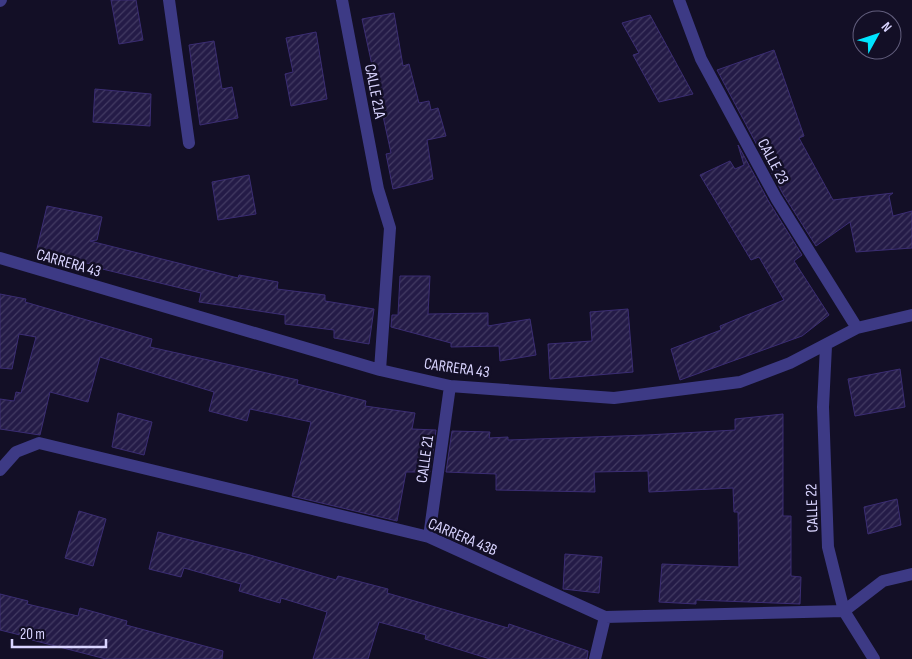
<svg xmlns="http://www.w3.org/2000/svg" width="912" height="659" font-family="'Sofia Sans Condensed',sans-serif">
	<defs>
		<pattern id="building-hatch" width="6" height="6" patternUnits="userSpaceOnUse" patternTransform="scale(1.25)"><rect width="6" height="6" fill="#241b47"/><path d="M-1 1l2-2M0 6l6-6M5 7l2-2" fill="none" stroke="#433b63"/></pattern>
	</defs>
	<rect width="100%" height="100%" fill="#130f26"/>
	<path fill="url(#building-hatch)" stroke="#3b2d73" d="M 111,0 L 136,0 L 143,40 L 119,44 Z
		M 394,13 L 403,66 L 409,64 L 419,103 L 429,101 L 431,110 L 438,108 L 446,136 L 427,140 L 433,179 L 393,189 L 386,154 L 391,153 L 362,19 Z
		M 650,15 L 693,94 L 659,102 L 633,55 L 639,53 L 622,23 Z
		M 316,32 L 327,99 L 291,106 L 285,74 L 293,72 L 286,38 Z
		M 214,41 L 222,89 L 232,87 L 238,118 L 200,125 L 189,45 Z
		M 774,50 L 804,136 L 799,138 L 833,200 L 893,193 L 889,196 L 893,216 L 912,211 L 912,248 L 856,252 L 850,222 L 816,246 L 783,194 L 717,70 Z
		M 95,89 L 151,94 L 150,126 L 93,122 Z
		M 738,145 L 769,202 L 802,255 L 794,261 L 829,315 L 802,336 L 680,380 L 671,349 L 721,330 L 720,326 L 784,300 L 759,257 L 751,260 L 700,175 L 730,161 L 735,169 L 744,165 Z
		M 249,175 L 256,214 L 218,220 L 212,182 Z
		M 47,206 L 102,217 L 97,240 L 90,241 L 238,278 L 239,275 L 278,282 L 277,289 L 325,295 L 325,301 L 374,309 L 369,344 L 334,338 L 334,330 L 285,324 L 285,315 L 199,302 L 201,293 L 90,266 L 91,264 L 36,253 Z
		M 400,276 L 430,276 L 428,314 L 488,313 L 488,326 L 530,319 L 536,355 L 500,361 L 499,346 L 451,347 L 451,343 L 391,327 L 392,315 L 398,315 Z
		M 0,294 L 26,299 L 25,302 L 152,339 L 150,347 L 298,380 L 297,384 L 366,401 L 365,406 L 415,413 L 412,429 L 436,430 L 430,472 L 406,472 L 397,521 L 292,496 L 311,422 L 250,409 L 247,421 L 209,411 L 214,392 L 100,357 L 88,402 L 50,392 L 40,435 L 0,429 L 0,399 L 14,401 L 16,392 L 21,393 L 36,337 L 19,334 L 12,369 L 0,368 Z
		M 628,309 L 633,372 L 550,379 L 548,344 L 592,341 L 590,312 Z
		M 900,369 L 905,407 L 855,416 L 848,379 Z
		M 118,413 L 152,422 L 144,455 L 112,447 Z
		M 783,414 L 783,516 L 791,516 L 791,576 L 801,577 L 800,604 L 696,600 L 696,604 L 659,602 L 662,564 L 739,567 L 738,512 L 734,512 L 733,488 L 649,492 L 648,471 L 594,472 L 595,492 L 496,490 L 496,474 L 446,472 L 452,431 L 490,432 L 489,438 L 508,437 L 508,440 L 647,435 L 735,430 L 735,419 Z
		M 897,499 L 901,525 L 868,534 L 864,507 Z
		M 79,511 L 106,519 L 93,566 L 65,558 Z
		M 158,532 L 250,555 L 336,580 L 338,576 L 388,589 L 387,593 L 508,628 L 509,624 L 588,651 L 587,659 L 490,659 L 425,639 L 426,635 L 379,622 L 368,659 L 313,659 L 327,612 L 281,598 L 280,603 L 239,591 L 241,584 L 184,568 L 181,577 L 149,569 Z
		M 565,554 L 602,557 L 599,593 L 563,589 Z
		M 0,594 L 28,601 L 27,604 L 78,616 L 80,608 L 127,621 L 126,625 L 223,651 L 222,659 L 106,659 L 32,640 L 32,638 L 0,630 Z"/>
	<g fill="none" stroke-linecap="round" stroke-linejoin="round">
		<path stroke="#3d3a85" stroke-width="12" d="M 169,0 L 189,143
			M 342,0 L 378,189 L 390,228 L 380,370
			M 679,0 L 701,59 L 776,198 L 857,328
			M 0,1 L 1,0
			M 0,258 L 380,370 L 450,386 L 614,398 L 740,382 L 790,363 L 857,328 L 912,315
			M 826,346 L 823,407 L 828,547 L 844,611 L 874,659
			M 0,470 L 16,452 L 39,443 L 429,537 L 605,617 L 844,611 L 883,581 L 912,574
			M 429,537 L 450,386
			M 595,659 L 605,617"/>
	</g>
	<g text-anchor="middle" stroke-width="5" stroke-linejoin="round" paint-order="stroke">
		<g font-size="16" fill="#d9d4ff" stroke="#130f26">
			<text transform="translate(376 91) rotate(79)" y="6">CALLE 21A</text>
			<text transform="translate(774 161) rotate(62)" y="6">CALLE 23</text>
			<text transform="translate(69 262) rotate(16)" y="6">CARRERA 43</text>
			<text transform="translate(457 367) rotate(8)" y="6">CARRERA 43</text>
			<text transform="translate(424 459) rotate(-82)" y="6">CALLE 21</text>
			<text transform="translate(811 508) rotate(-92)" y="6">CALLE 22</text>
			<text transform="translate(463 536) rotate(23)" y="6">CARRERA 43B</text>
		</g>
	</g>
	<g transform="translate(877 35) rotate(50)"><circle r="24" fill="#130f26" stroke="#625e7d"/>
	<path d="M0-4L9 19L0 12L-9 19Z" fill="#00e5ff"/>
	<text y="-8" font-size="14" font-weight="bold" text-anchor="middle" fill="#d9d4ff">N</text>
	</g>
	<path d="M12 639v8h94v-8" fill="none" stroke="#d9d4ff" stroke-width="2.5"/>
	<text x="20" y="639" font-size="15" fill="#d9d4ff" stroke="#130f26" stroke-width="4" paint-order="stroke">20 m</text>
</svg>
